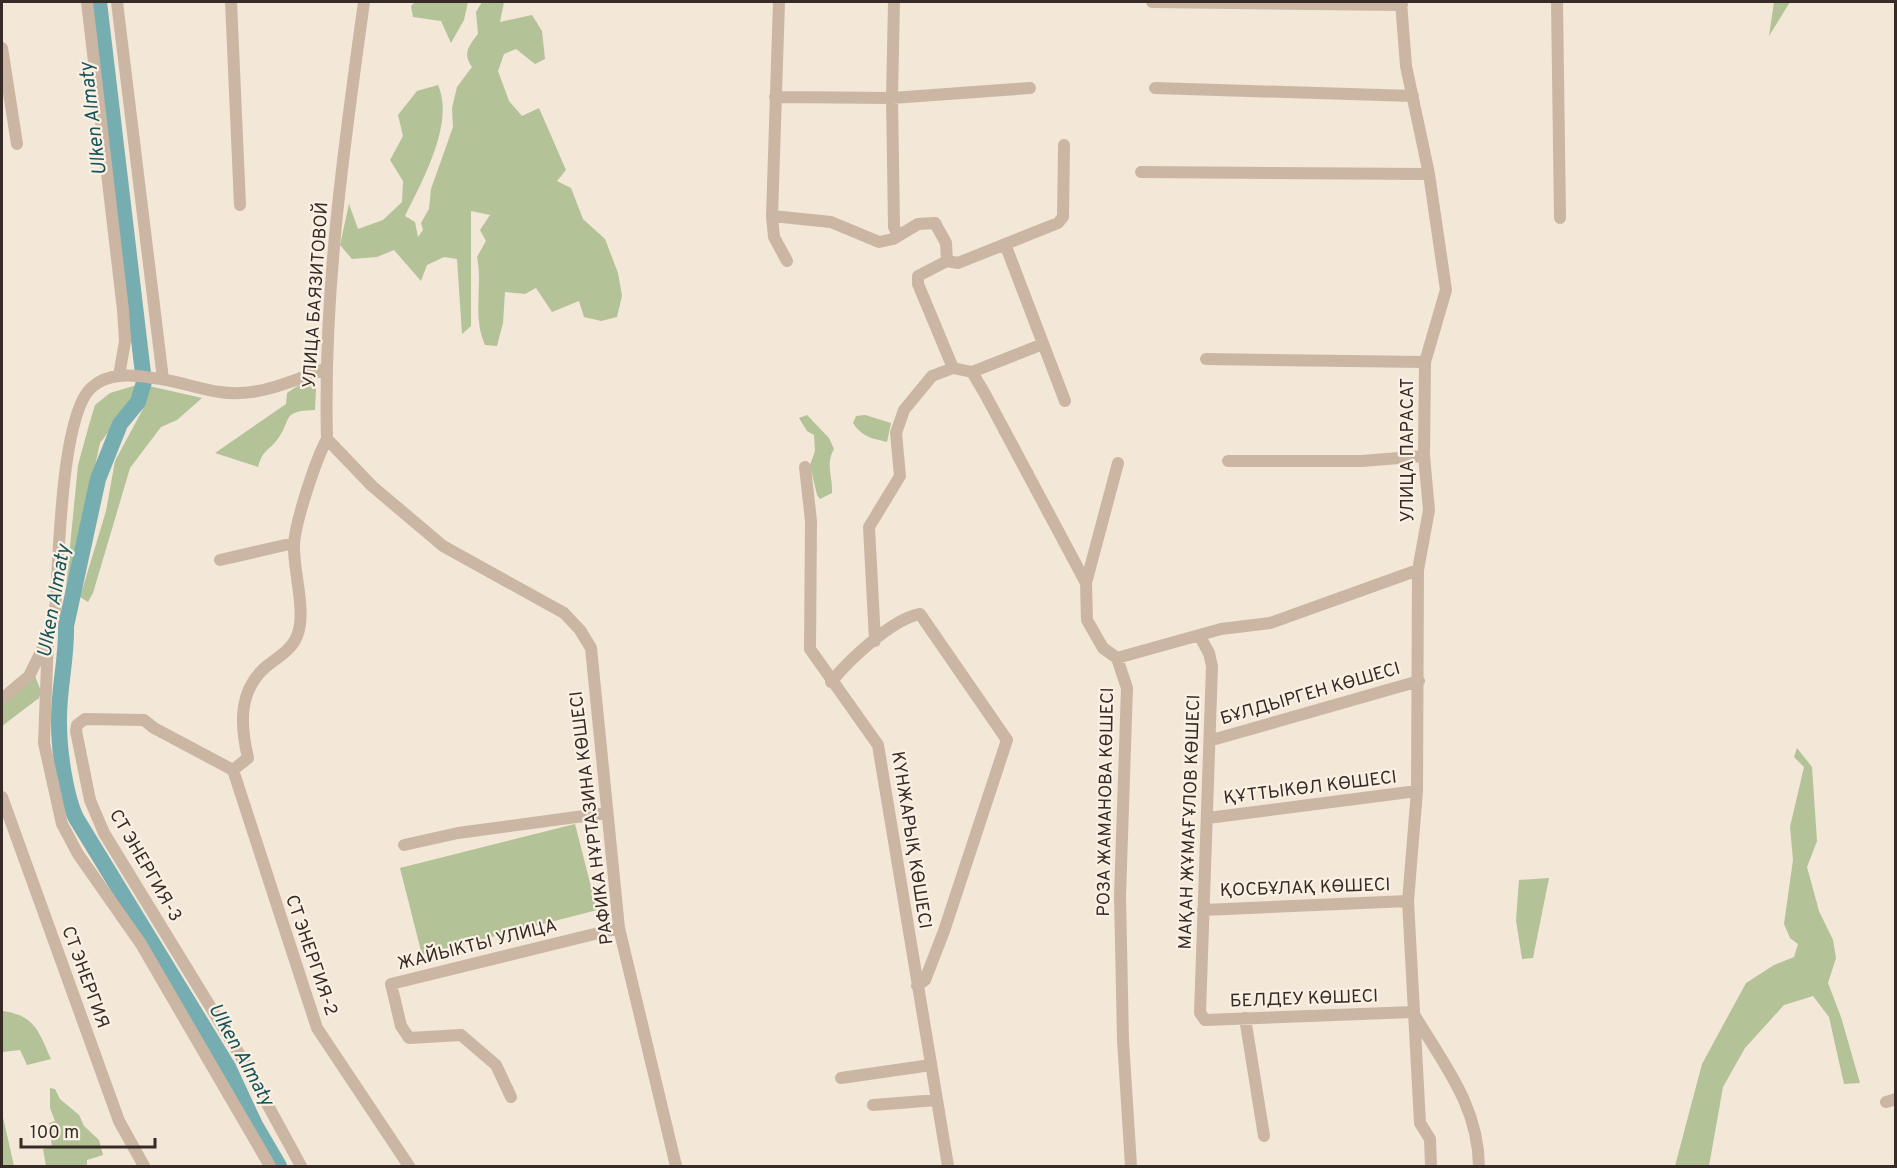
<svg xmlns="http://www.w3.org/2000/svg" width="1897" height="1168" font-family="Overpass,sans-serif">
	<rect width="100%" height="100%" fill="#f3e7d8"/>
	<path fill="#b3c297" d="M 415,2 L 468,2 L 464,20 L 451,43 L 441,21 L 413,17 L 411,6 Z
		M 482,2 L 504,2 L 500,22 L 532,15 L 542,31 L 545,59 L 535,64 L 516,49 L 504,54 L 498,71 L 509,101 L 522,116 L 539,108 L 566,170 L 557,181 L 571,188 L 583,219 L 605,239 L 618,273 L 622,296 L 617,317 L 601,321 L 584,317 L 579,301 L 552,312 L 536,288 L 525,294 L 505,292 L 503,323 L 497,346 L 485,345 C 472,316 483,286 477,257 L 486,241 L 480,230 L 490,215 L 471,211 L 471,326 L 462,334 L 457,259 L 444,257 L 427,265 L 421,281 L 394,250 L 377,257 L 352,259 L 340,245 L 349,204 L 358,229 L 383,220 L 402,202 L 403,181 L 390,160 L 403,136 L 398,115 L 417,91 L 438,85 C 455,123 422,181 405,216 L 415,222 L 418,237 L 423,230 L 421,223 L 429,209 L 431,189 L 453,127 L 452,108 L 457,87 L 472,67 C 462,53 469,46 478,34 L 476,12 Z
		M 1774,2 L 1790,2 L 1769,36 Z
		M 308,379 L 316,389 L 315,410 C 280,411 293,419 277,440 C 267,452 263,450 258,467 L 215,453 L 286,404 L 287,393 Z
		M 137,385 L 126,409 L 100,443 L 64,608 L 78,465 L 89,425 L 95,405 L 110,393 Z
		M 149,386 L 202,398 L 177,420 L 161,427 L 130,468 L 93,593 L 88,602 L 80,597 L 106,511 L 115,461 L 144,407 Z
		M 807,415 L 829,438 L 834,449 C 825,464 833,477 832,493 L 820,499 L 817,495 L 810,465 L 815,451 L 814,435 L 807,431 L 799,418 Z
		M 865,415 L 891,423 L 887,442 C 871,438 862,437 853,423 L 856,416 Z
		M 35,676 L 41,691 L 39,698 L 2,726 L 2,703 Z
		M 1797,748 L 1812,767 L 1817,841 L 1807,867 L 1819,911 L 1833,940 L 1836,958 L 1828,983 L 1841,1017 L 1860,1083 L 1844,1084 L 1829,1017 L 1813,996 L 1784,1005 L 1745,1048 L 1723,1087 L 1709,1166 L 1675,1166 L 1702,1064 L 1746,983 L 1774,965 L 1794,957 L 1798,944 L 1790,938 L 1784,924 L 1793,860 L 1790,827 L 1804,767 L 1794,757 Z
		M 575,824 L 597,910 L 422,955 L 400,868 Z
		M 1549,878 L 1533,958 L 1522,959 L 1516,920 L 1519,880 Z
		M 2,1011 C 35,1015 39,1032 51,1059 L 27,1065 L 20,1050 L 2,1052 Z
		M 50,1088 L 55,1089 L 60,1099 L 79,1115 L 84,1126 L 99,1140 L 103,1155 L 87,1160 L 87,1166 L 46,1166 L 43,1149 L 52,1147 L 49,1123 L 55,1121 L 50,1108 Z
		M 2,1113 L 14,1166 L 2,1166 Z"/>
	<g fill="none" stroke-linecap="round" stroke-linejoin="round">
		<path stroke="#75adb1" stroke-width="16" d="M 99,2 L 144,382 L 138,402 L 120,424 L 98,479 L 66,626 C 67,659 58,691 59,723 C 59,749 65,795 76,818 L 228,1067 L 255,1125 L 279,1166"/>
		<path stroke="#cbb6a3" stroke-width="12" d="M 87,2 L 123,310 L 125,341 L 119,376
			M 117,2 L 163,379
			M 231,2 L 240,205
			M 364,2 C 344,146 323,293 327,439 L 372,486 L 443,546 L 564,613 L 580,630 L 591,648 L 619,928 L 676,1166
			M 779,2 L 772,216 L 831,222 L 879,242 L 893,239 L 918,224 L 935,223 L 946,243 L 947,261 L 918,276 L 918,284 L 953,368
			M 894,2 L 892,98 L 894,227 L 898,235
			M 1152,2 L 1402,5
			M 1401,2 L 1406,66 L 1429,174 L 1446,290 L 1425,362 L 1424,456 L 1429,510 L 1418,570 L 1417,791 L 1408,901 L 1420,1123 L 1430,1139 L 1431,1166
			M 1557,2 L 1560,218
			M 2,48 L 17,144
			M 1155,88 L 1413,96
			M 775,97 L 892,98 L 1030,88
			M 1141,172 L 1429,174
			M 772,216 L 774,237 L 787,261
			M 1005,244 L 1065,401
			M 947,261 L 958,263 L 1058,223 L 1063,217 L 1064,145
			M 1206,359 L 1425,362
			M 972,372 L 1043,344
			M 1228,461 L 1362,461 L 1424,456
			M 805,467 L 811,521 L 810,649 L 878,745 L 948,1166
			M 220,560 L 294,543
			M 1086,583 L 1118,463
			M 1199,635 L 1209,653 L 1212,666 L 1200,1013 L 1205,1020 L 1413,1012
			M 48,638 L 44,743 L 62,824 L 78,854 L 141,944 L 270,1166
			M 875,641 L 869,527 L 900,476 L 896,433 L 904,410 L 932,376 L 953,368 L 972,372 L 985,394 L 1086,583 L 1087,620 L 1103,648 L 1117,658 L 1127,688 L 1120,896 L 1123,1040 L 1131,1166
			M 1117,658 L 1221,629 L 1270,623 L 1418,570
			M 831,682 C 849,660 892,619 920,614 L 1007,740 L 944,931 L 925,980 L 917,986
			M 2,699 L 29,676 L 48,638 L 55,612 C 59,565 60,414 92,387 C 109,372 133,375 153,378 C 176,380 197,389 220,392 C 256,398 292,381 325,369
			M 1212,740 L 1419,681
			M 233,770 L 317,1028 L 409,1166
			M 2,797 L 119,1121 L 144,1166
			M 1208,818 L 1417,791
			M 404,845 L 458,833 L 606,813
			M 1203,910 L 1408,901
			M 1415,1016 C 1445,1066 1478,1106 1479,1166
			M 1245,1018 L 1264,1136
			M 841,1078 L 931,1065
			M 511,1097 L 496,1065 L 461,1035 L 409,1038 L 401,1026 L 391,984 L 619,928
			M 1886,1102 L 1896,1099
			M 873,1105 L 937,1100
			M 301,1166 L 246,1065 L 104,833 L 90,800 L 76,731 L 77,725 L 85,719 L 144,720 L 154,728 L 233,770 L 248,758 C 240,724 238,689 268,665 C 279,657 292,649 297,636 C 307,612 293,571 294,545 C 295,522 316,459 327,439"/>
	</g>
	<g text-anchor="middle" stroke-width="4.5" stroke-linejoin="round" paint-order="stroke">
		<g font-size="18" fill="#362b26" stroke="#faf1e4">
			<text transform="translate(315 295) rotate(-86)" y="6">УЛИЦА БАЯЗИТОВОЙ</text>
			<text transform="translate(1407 450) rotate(-90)" y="6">УЛИЦА ПАРАСАТ</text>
			<text transform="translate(1310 693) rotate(-16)" y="6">БҰЛДЫРГЕН КӨШЕСІ</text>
			<text transform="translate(1310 787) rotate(-7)" y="6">ҚҰТТЫКӨЛ КӨШЕСІ</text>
			<text transform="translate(1105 802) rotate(-89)" y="6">РОЗА ЖАМАНОВА КӨШЕСІ</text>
			<text transform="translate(591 818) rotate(-97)" y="6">РАФИКА НҰРТАЗИНА КӨШЕСІ</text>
			<text transform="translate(1189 822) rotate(-88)" y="6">МАҚАН ЖҰМАҒҰЛОВ КӨШЕСІ</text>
			<text transform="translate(912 840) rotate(81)" y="6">КҮНЖАРЫҚ КӨШЕСІ</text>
			<text transform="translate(146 865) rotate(60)" y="6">СТ ЭНЕРГИЯ-3</text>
			<text transform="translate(1305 887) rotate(-2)" y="6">ҚОСБҰЛАҚ КӨШЕСІ</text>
			<text transform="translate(477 944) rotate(-14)" y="6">ЖАЙЫКТЫ УЛИЦА</text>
			<text transform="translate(312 955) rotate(71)" y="6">СТ ЭНЕРГИЯ-2</text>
			<text transform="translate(86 977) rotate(70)" y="6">СТ ЭНЕРГИЯ</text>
			<text transform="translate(1304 998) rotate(-2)" y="6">БЕЛДЕУ КӨШЕСІ</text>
		</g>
		<g font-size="20" font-style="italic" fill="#195459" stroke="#faf1e4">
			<text transform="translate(92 119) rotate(-97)" y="7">Ulken Almaty</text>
			<text transform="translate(53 601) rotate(-80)" y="7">Ulken Almaty</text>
			<text transform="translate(242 1054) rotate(61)" y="7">Ulken Almaty</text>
		</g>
	</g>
	<rect width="1897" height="1168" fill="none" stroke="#362b26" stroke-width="6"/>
	<path d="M21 1138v9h134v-9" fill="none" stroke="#362b26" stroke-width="3"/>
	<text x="30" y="1138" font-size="18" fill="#362b26" stroke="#faf1e4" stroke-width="4.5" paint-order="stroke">100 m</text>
</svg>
